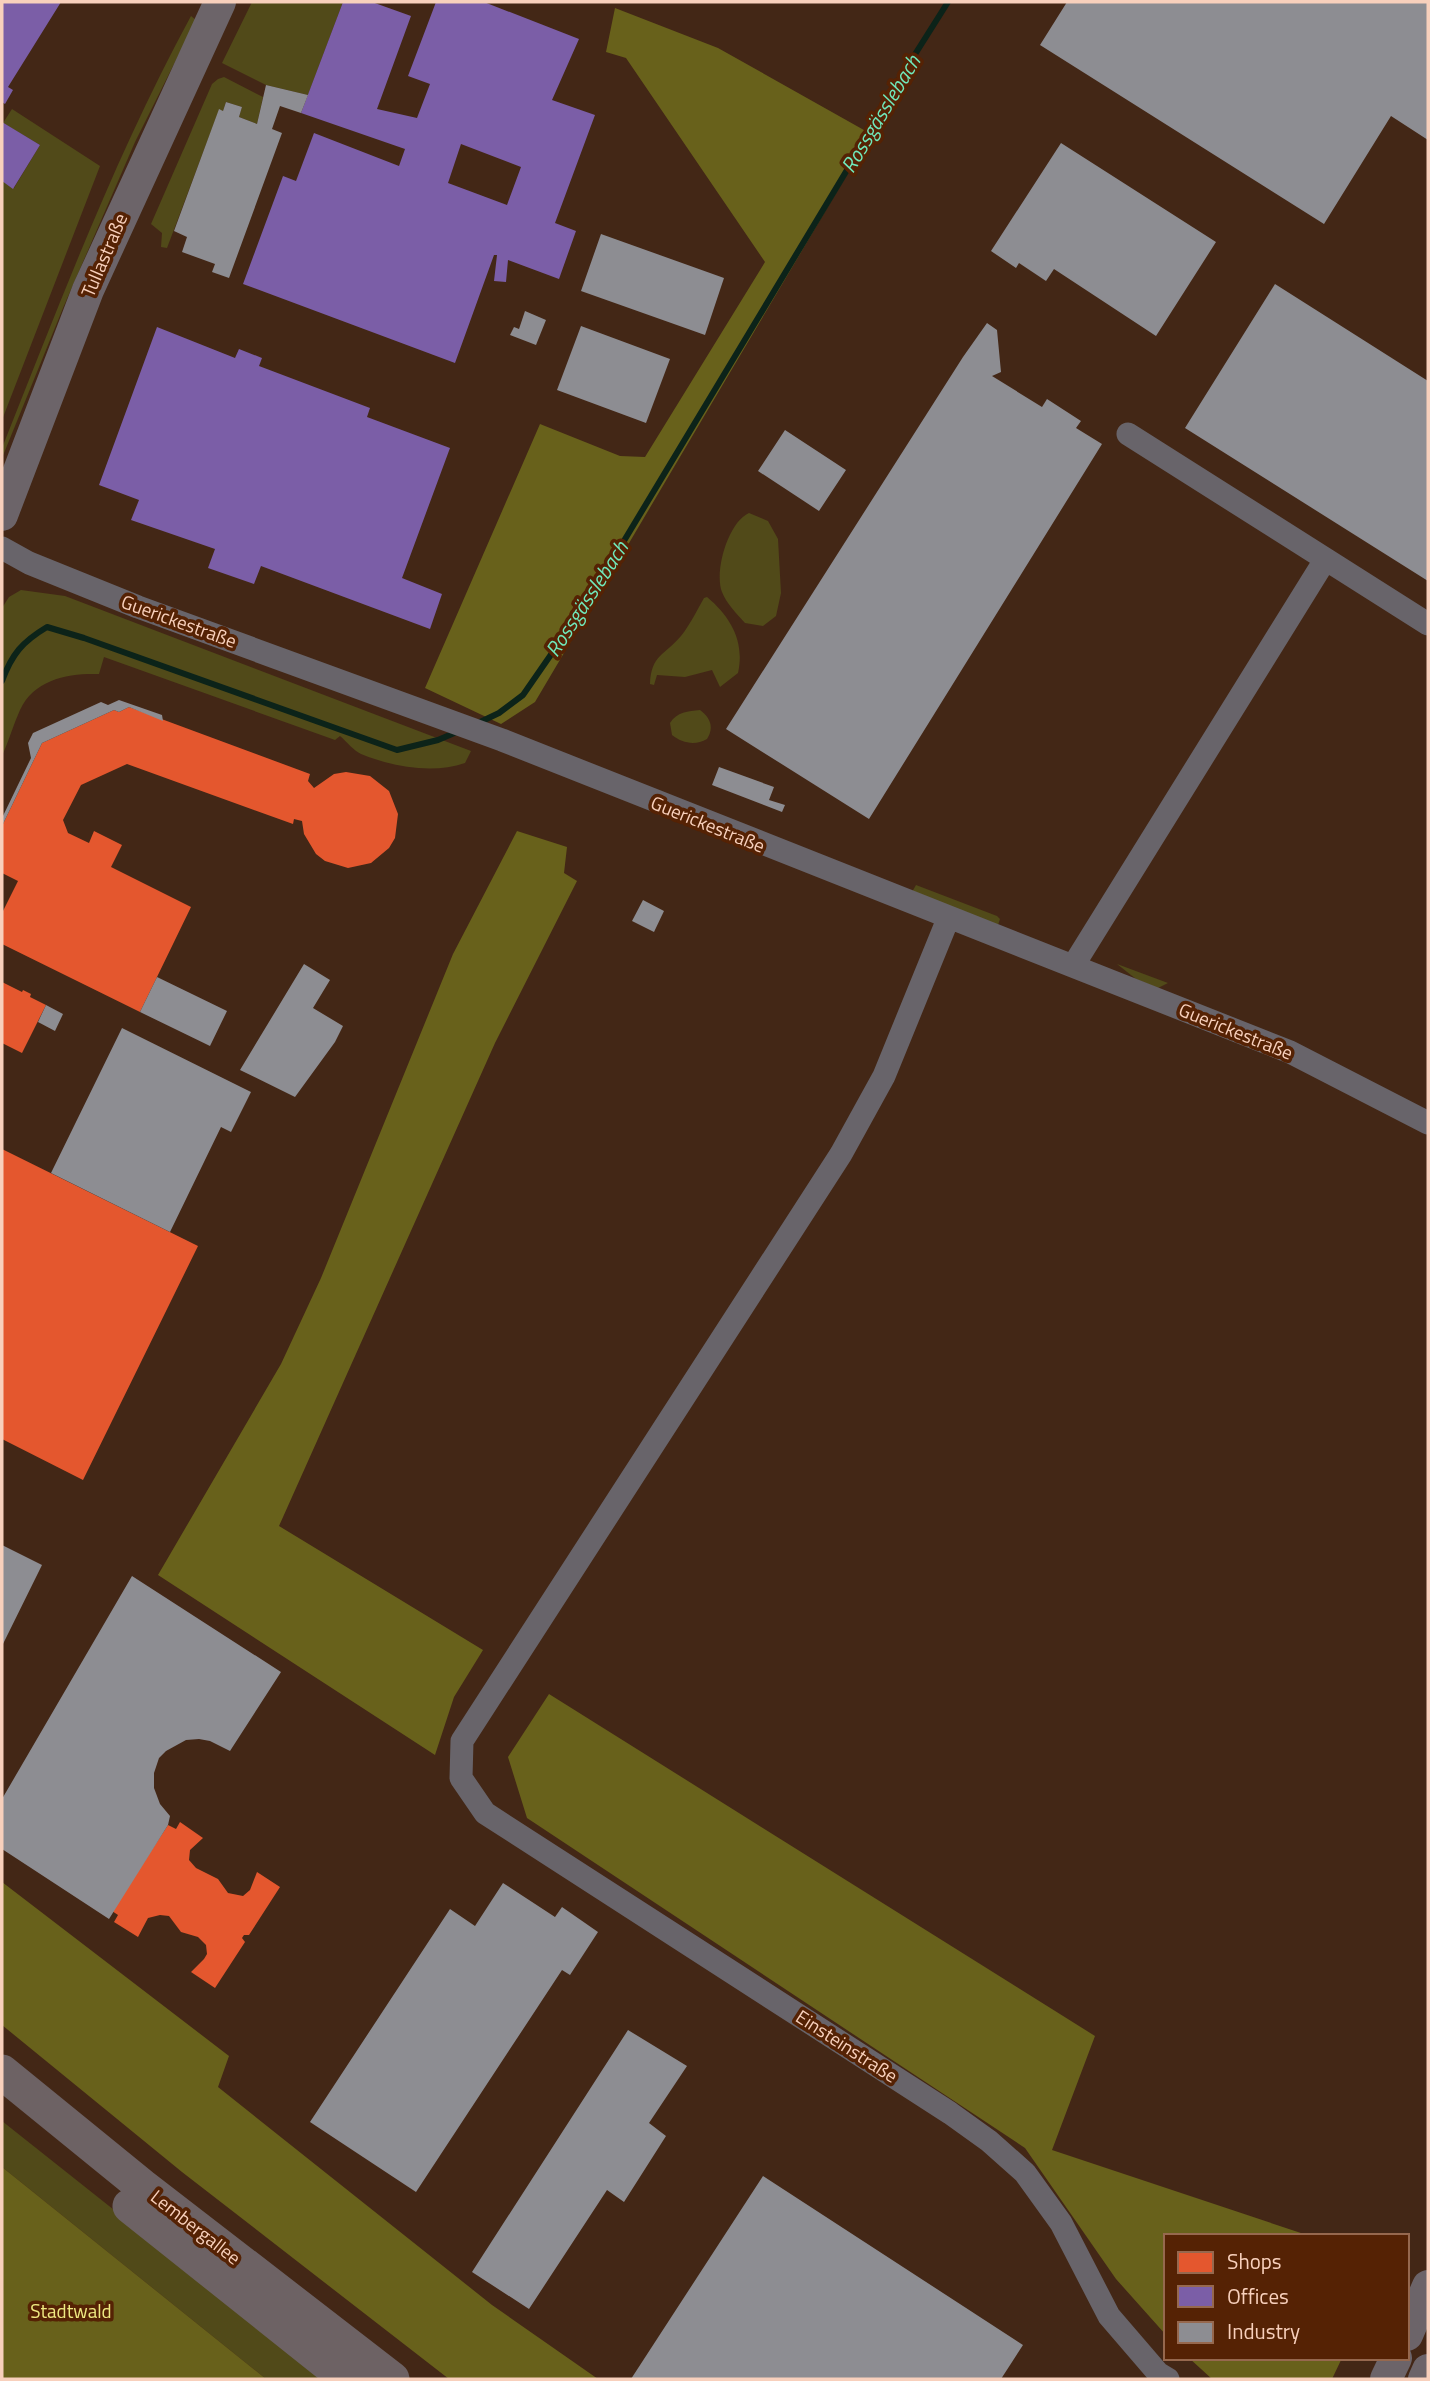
<svg xmlns="http://www.w3.org/2000/svg" width="1430" height="2381" font-family="'Titillium Web',sans-serif">
	<rect width="100%" height="100%" fill="#432716"/>
	<path fill="#514a19" d="M 252,2 L 343,2 L 308,95 L 266,85 L 222,63 Z
		M 191,16 L 196,20 L 135,142 L 63,308 L 2,458 L 2,448 C 60,302 116,154 191,16 Z
		M 224,77 L 263,97 L 257,124 L 239,117 L 242,107 L 226,102 L 223,111 L 219,110 L 167,248 L 161,247 L 162,233 L 151,224 L 212,84 L 218,79 Z
		M 12,109 L 100,166 L 2,420 L 2,181 L 14,188 L 40,145 L 3,123 Z
		M 749,513 L 768,521 L 778,539 L 781,593 L 776,616 L 763,626 L 745,623 C 737,614 726,603 722,592 C 714,572 728,522 749,513 Z
		M 21,590 L 65,596 L 471,751 L 465,763 C 433,774 393,767 361,754 C 354,751 347,742 340,736 L 335,740 L 104,657 L 99,674 C 69,673 34,679 20,710 C 13,725 9,741 2,756 L 2,608 L 9,597 Z
		M 707,597 C 731,617 745,642 738,673 L 720,687 L 712,670 L 685,677 L 657,675 L 654,685 L 650,684 C 651,655 665,655 681,636 C 690,625 697,610 704,598 Z
		M 700,710 C 711,718 714,728 707,739 C 695,746 682,743 672,735 L 670,723 C 677,712 688,711 700,710 Z
		M 916,885 L 997,916 L 1000,919 L 998,925 L 912,892 Z
		M 1117,964 L 1168,983 L 1158,988 L 1136,979 Z
		M 2,2121 L 327,2379 L 266,2379 L 2,2167 Z"/>
	<path fill="#68611b" d="M 615,8 L 718,48 L 871,134 L 535,702 L 501,724 L 425,688 L 540,424 L 620,456 L 645,457 L 765,262 L 626,58 L 606,52 Z
		M 517,831 L 567,847 L 564,873 L 577,881 L 495,1043 L 279,1526 L 483,1650 L 454,1697 L 435,1755 L 158,1575 L 281,1364 L 321,1278 L 453,954 Z
		M 549,1694 L 1095,2036 L 1052,2150 L 1310,2236 L 1166,2236 L 1166,2335 L 1116,2279 L 1025,2148 L 527,1818 L 508,1757 Z
		M 2,1882 L 229,2056 L 218,2087 L 492,2305 L 598,2379 L 449,2379 L 182,2172 L 2,2025 Z
		M 2,2167 L 266,2379 L 2,2379 Z
		M 1189,2358 L 1342,2358 L 1332,2379 L 1212,2379 Z"/>
	<path fill="#e4572e" d="M 129,707 L 310,774 L 308,781 L 314,788 L 334,774 L 346,772 L 370,776 L 389,791 L 398,814 L 395,838 L 389,848 L 371,863 L 348,868 L 325,861 L 316,854 L 304,834 L 302,821 L 294,819 L 293,824 L 127,764 L 81,785 L 63,820 L 68,833 L 89,843 L 94,831 L 122,845 L 111,867 L 191,907 L 140,1012 L 2,944 L 2,913 L 18,881 L 2,873 L 2,826 L 42,743 L 114,710 L 119,712 Z
		M 2,982 L 22,992 L 23,990 L 31,994 L 30,997 L 46,1005 L 22,1053 L 2,1043 Z
		M 2,1149 L 198,1246 L 83,1480 L 2,1439 Z
		M 180,1822 L 203,1838 L 190,1850 L 189,1860 L 196,1868 L 218,1879 L 228,1893 L 243,1896 L 250,1890 L 257,1872 L 280,1887 L 249,1935 L 244,1935 L 242,1938 L 245,1942 L 215,1988 L 191,1972 L 204,1959 L 207,1954 L 206,1945 L 198,1937 L 181,1932 L 169,1916 L 160,1915 L 148,1918 L 138,1937 L 114,1922 L 118,1915 L 112,1911 L 168,1825 L 176,1829 Z"/>
	<path fill="#7b5ea7" fill-rule="evenodd" d="M 2,2 L 61,2 L 8,87 L 13,90 L 5,104 L 2,102 Z
		M 343,2 L 372,2 L 411,16 L 377,109 L 417,118 L 430,84 L 408,76 L 436,2 L 484,2 L 579,39 L 552,100 L 595,115 L 555,223 L 576,231 L 559,279 L 508,260 L 506,282 L 494,281 L 497,255 L 494,255 L 455,363 L 243,284 L 283,176 L 296,181 L 314,133 L 399,166 L 405,149 L 301,113 ZM 461,144 L 521,167 L 507,205 L 448,183 Z
		M 2,122 L 40,145 L 13,189 L 2,181 Z
		M 157,327 L 235,358 L 239,349 L 262,358 L 259,366 L 370,408 L 367,417 L 450,448 L 402,578 L 442,594 L 430,629 L 261,566 L 254,584 L 208,568 L 215,549 L 131,520 L 139,500 L 99,485 Z"/>
	<path fill="#8d8d92" d="M 1067,2 L 1428,2 L 1428,140 L 1391,116 L 1324,224 L 1040,45 Z
		M 266,85 L 308,95 L 301,113 L 280,106 L 272,129 L 282,133 L 229,278 L 212,272 L 215,264 L 182,252 L 187,237 L 174,231 L 219,109 L 223,111 L 226,102 L 242,107 L 239,117 L 257,124 Z
		M 1061,143 L 1216,242 L 1156,336 L 1054,269 L 1046,281 L 1019,263 L 1016,268 L 991,251 Z
		M 601,234 L 724,278 L 705,335 L 581,291 Z
		M 1275,284 L 1428,381 L 1428,581 L 1185,428 Z
		M 525,311 L 546,320 L 536,345 L 510,335 L 514,327 L 519,329 Z
		M 987,323 L 997,330 L 1001,372 L 992,376 L 1042,407 L 1047,399 L 1081,421 L 1076,428 L 1102,444 L 869,819 L 726,729 L 963,357 Z
		M 581,326 L 670,359 L 646,423 L 557,390 Z
		M 785,430 L 846,470 L 819,511 L 758,471 Z
		M 119,700 L 162,715 L 163,721 L 129,707 L 119,712 L 114,710 L 42,743 L 2,826 L 2,818 L 31,758 L 28,743 L 33,733 L 101,702 L 108,705 Z
		M 719,767 L 774,787 L 769,800 L 785,805 L 782,812 L 712,785 Z
		M 643,900 L 664,911 L 654,932 L 632,921 Z
		M 304,964 L 330,980 L 313,1008 L 343,1026 L 335,1042 L 295,1097 L 240,1070 Z
		M 157,977 L 227,1011 L 210,1046 L 140,1012 Z
		M 46,1005 L 63,1014 L 55,1031 L 38,1022 Z
		M 122,1028 L 251,1092 L 231,1132 L 221,1127 L 170,1232 L 51,1173 Z
		M 2,1545 L 42,1565 L 2,1646 Z
		M 132,1576 L 281,1672 L 230,1751 L 210,1741 L 199,1739 L 186,1740 L 166,1751 L 159,1758 L 154,1773 L 154,1788 L 160,1804 L 170,1816 L 168,1825 L 109,1919 L 2,1849 L 2,1799 Z
		M 503,1883 L 555,1917 L 562,1907 L 598,1932 L 570,1975 L 562,1970 L 416,2192 L 310,2122 L 450,1909 L 475,1926 Z
		M 628,2030 L 687,2066 L 649,2123 L 666,2136 L 624,2202 L 607,2190 L 529,2309 L 472,2272 Z
		M 763,2176 L 1023,2345 L 1001,2379 L 631,2379 Z"/>
	<g fill="none" stroke-linecap="round" stroke-linejoin="round">
		<path stroke="#0c2319" stroke-width="6" d="M 2,681 C 12,654 22,642 47,627 L 84,638 L 397,750 L 438,740 L 459,731
			M 476,724 L 499,713 L 523,695 L 586,604 L 856,155 L 895,86 L 948,2"/>
		<path stroke="#68646a" stroke-width="23" d="M 1128,434 L 1428,624
			M 2,548 L 29,563 L 138,607 L 502,740 L 1290,1052 L 1428,1123
			M 948,919 L 884,1076 L 841,1154 L 462,1741 L 461,1778 L 485,1813 L 950,2113 L 989,2141 L 1025,2173 L 1061,2223 L 1109,2316 L 1158,2373 L 1168,2379
			M 1073,966 L 1325,560"/>
		<path stroke="#6c6469" stroke-width="32" d="M 2,515 L 88,290 L 220,2
			M 1407,2335 L 1428,2286
			M 1386,2379 L 1396,2358
			M 1424,2379 L 1428,2370"/>
		<path stroke="#6d6264" stroke-width="35" d="M 2,2072 L 142,2186 L 392,2379
			M 130,2206 L 347,2379"/>
	</g>
	<g text-anchor="middle" stroke-width="7" stroke-linejoin="round" paint-order="stroke">
		<g font-size="19" fill="#f8d0bc" stroke="#552204">
			<text transform="translate(104 255) rotate(-67)" y="7">Tullastraße</text>
			<text transform="translate(179 621) rotate(20)" y="7">Guerickestraße</text>
			<text transform="translate(708 824) rotate(22)" y="7">Guerickestraße</text>
			<text transform="translate(1236 1031) rotate(22)" y="7">Guerickestraße</text>
			<text transform="translate(847 2046) rotate(33)" y="7">Einsteinstraße</text>
			<text transform="translate(196 2227) rotate(38)" y="7">Lembergallee</text>
		</g>
		<g font-size="19" fill="#efea82" stroke="#552204">
			<text x="71" y="2318">Stadtwald</text>
		</g>
		<g font-size="21" font-style="italic" fill="#70e8bb" stroke="#552204">
			<text transform="translate(881 114) rotate(-59)" y="7">Rossgässlebach</text>
			<text transform="translate(587 599) rotate(-57)" y="7">Rossgässlebach</text>
		</g>
	</g>
	<rect width="1430" height="2381" fill="none" stroke="#f8d0bc" stroke-width="7"/>
	<rect x="1164" y="2234" width="245" height="126" fill="#552204" stroke="#96684e" stroke-width="2"/>
	<rect x="1178" y="2252" width="35" height="21" fill="#e4572e" stroke="#96684e" stroke-width="2"/>
	<text x="1227" y="2269" font-size="21" fill="#f8d0bc">Shops</text>
	<rect x="1178" y="2286" width="35" height="21" fill="#7b5ea7" stroke="#96684e" stroke-width="2"/>
	<text x="1227" y="2304" font-size="21" fill="#f8d0bc">Offices</text>
	<rect x="1178" y="2322" width="35" height="21" fill="#8d8d92" stroke="#96684e" stroke-width="2"/>
	<text x="1227" y="2339" font-size="21" fill="#f8d0bc">Industry</text>
</svg>
